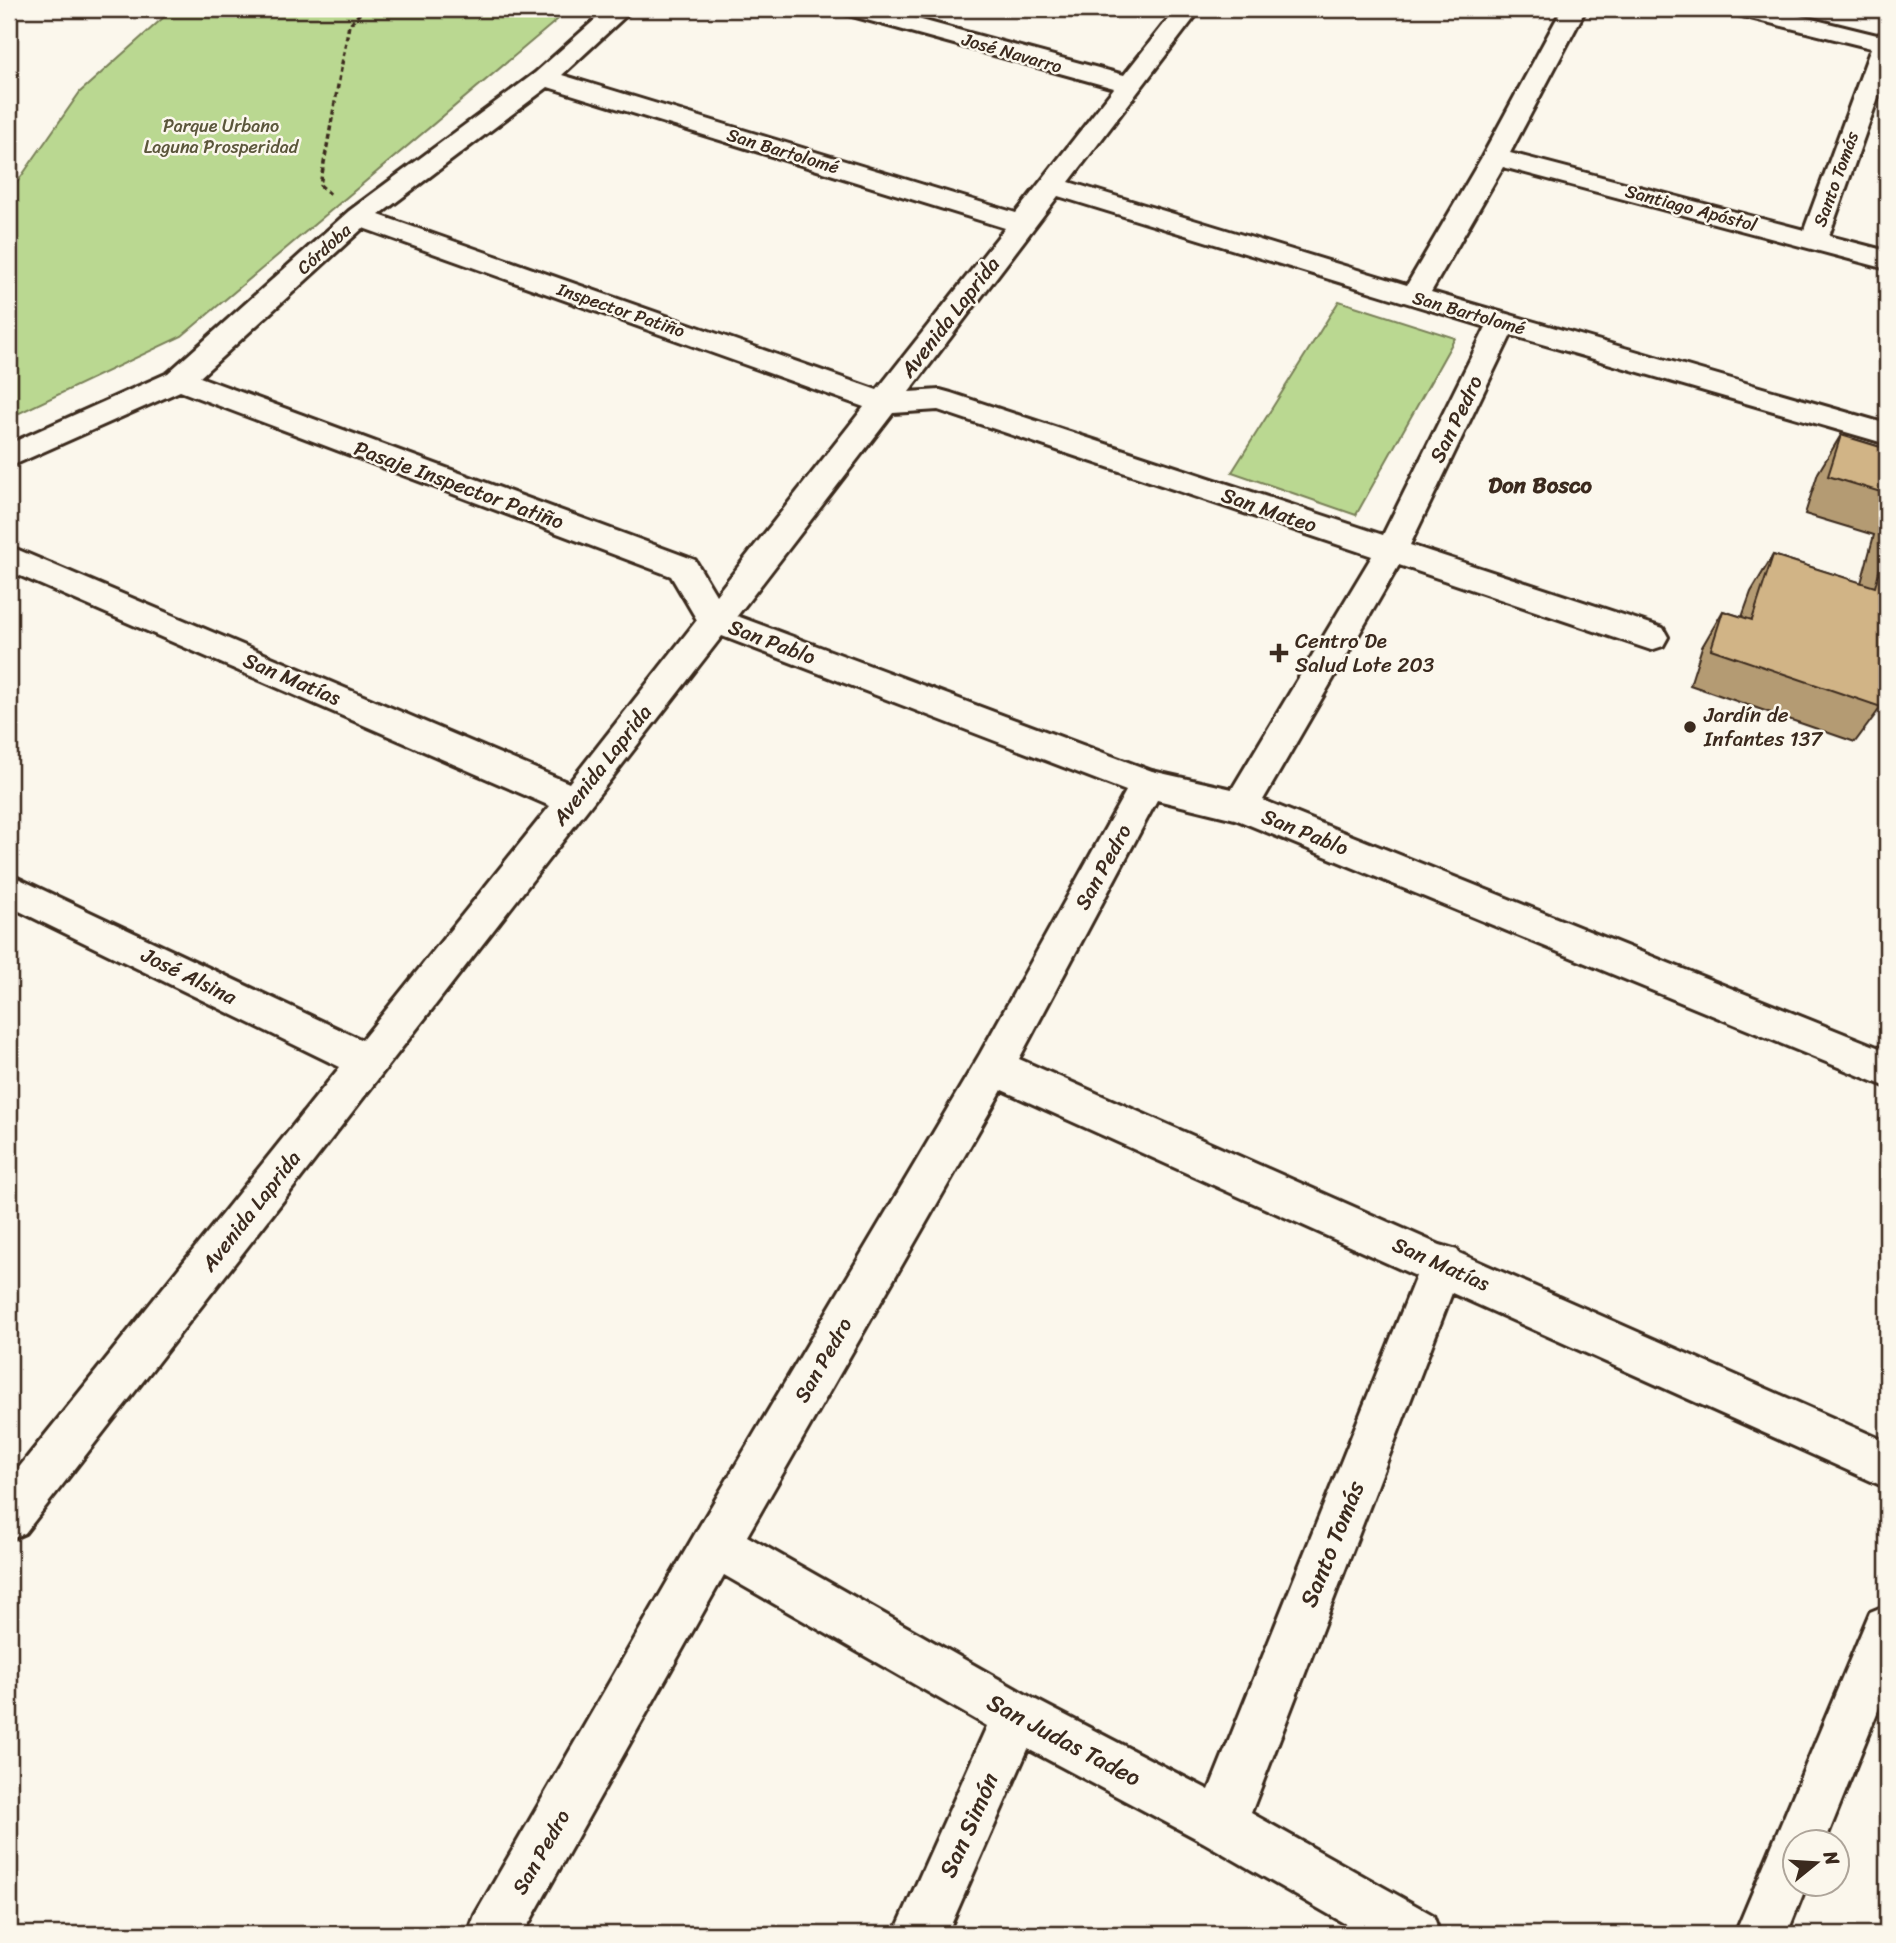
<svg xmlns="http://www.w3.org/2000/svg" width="1896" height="1943" font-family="Sriracha,sans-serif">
	<rect width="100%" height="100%" fill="#fbf7ec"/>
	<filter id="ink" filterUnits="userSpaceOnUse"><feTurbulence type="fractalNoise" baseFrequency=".0143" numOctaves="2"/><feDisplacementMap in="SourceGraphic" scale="14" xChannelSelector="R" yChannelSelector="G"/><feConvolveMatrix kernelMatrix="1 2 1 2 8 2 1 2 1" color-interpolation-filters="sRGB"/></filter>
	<g filter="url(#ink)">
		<path fill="#bad891" stroke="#7a8158" stroke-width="2" d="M 173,9 L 570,9 L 182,336 L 9,418 L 9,194 L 80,92 Z
			M 1339,301 L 1455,338 L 1356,515 L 1232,472 Z"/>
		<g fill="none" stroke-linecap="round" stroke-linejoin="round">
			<g stroke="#3b2a1e" stroke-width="6">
				<path id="minor" d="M 607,9 L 633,9 L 562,75 L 1016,213 L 1114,88 L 845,14 L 842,9 L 881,9 L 1124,75 L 1176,9 L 1201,9 L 1069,182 L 1407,285 L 1482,157 L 1562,9 L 1586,9 L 1510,153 L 1804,230 L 1871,48 L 1734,14 L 1731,9 L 1771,9 L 1877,35 L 1887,31 L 1887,72 L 1829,236 L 1887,251 L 1887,269 L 1503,167 L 1431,292 L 1887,424 L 1887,444 L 1511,335 L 1410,545 L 1663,628 L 1668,637 L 1663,646 L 1651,650 L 1399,565 L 1263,800 L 1887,1051 L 1887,1087 L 1235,819 L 1157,800 L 1019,1059 L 1440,1245 L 1457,1250 L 1459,1253 L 1887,1442 L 1887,1488 L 1452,1293 L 1251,1813 L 1433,1915 L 1440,1934 L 1363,1934 L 1203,1842 L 1028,1749 L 947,1934 L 894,1934 L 987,1726 L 724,1575 L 523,1934 L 468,1934 L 475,1915 L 699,1527 L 980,1054 L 1126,791 L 722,636 L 25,1533 L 9,1540 L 9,1480 L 340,1067 L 9,906 L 9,874 L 362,1040 L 550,806 L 9,571 L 9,546 L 569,783 L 697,620 L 671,576 L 180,391 L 9,467 L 9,444 L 168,373 L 349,211 L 535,73 ZM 548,87 L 1005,228 L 877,390 L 379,215 ZM 1058,196 L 1486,327 L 1383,535 L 951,393 L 940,390 L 909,392 ZM 363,228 L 864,407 L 716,595 L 695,560 L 200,377 ZM 938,410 L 1372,556 L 1232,789 L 1152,771 L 737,616 L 893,413 ZM 1002,1090 L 1416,1276 L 1209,1790 L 1034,1699 L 747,1536 Z
					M 1887,1605 L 1887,1688 L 1825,1842 L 1794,1842 L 1794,1884 L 1807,1884 L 1787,1934 L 1735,1934 L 1870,1612 Z"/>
			</g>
			<path stroke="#3b2a1e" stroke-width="3.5" stroke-dasharray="5 3.5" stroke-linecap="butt" d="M 330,194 L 320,185 L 349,25 L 364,9"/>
			<use href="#minor" fill="#fbf7ec" fill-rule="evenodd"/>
		</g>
		<path fill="#b49b73" stroke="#3b2a1e" stroke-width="2" d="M 1841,435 L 1887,449 L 1887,695 L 1885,694 L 1881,707 L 1855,742 L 1690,685 L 1702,647 L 1723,611 L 1742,617 L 1751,592 L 1773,555 L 1861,583 L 1874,535 L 1805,514 L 1818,473 Z"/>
		<path fill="#d1b486" stroke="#3b2a1e" stroke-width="2" d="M 1841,435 L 1887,449 L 1887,494 L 1828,476 Z
			M 1887,541 L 1887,683 L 1881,707 L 1711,649 L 1723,611 L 1752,620 L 1773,555 L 1875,587 Z"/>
	</g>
	<g fill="#3b2a1e" stroke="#fbf7ec" stroke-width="2.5">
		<path d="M1275.5 642.5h7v7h7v7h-7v7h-7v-7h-7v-7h7z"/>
		<circle cx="1690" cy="727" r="7"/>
	</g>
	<g text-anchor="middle" stroke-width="5" stroke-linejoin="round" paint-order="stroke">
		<g font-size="18" fill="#3b2a1e" stroke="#fbf7ec">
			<text transform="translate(1012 53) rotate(16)" y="6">José Navarro</text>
			<text transform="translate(783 151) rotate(17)" y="6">San Bartolomé</text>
			<text transform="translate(1836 179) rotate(-70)" y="6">Santo Tomás</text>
			<text transform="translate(1691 208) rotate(15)" y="6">Santiago Apóstol</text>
			<text transform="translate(324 249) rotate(-42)" y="6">Córdoba</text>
			<text transform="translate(621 310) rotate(19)" y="6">Inspector Patiño</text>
			<text transform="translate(1469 313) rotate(16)" y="6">San Bartolomé</text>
		</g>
		<g font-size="18" fill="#5b563b" stroke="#fbf7ec">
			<text x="221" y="132">Parque Urbano<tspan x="221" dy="21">Laguna Prosperidad</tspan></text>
		</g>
		<g font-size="21" fill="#3b2a1e" stroke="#fbf7ec">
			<text transform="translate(950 317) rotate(-52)" y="7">Avenida Laprida</text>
			<text transform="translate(1456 419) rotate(-64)" y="7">San Pedro</text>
			<text transform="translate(459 485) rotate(20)" y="7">Pasaje Inspector Patiño</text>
			<text transform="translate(1269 510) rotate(19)" y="7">San Mateo</text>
			<text transform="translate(772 642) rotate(21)" y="7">San Pablo</text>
			<text transform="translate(292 679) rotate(23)" y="7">San Matías</text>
			<text transform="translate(602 765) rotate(-52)" y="7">Avenida Laprida</text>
			<text transform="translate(1305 832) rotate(22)" y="7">San Pablo</text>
			<text transform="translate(1103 867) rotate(-61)" y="7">San Pedro</text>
			<text transform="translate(189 976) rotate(26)" y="7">José Alsina</text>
			<text transform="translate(251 1211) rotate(-52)" y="7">Avenida Laprida</text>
			<text transform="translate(1441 1264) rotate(24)" y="7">San Matías</text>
			<text transform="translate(823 1360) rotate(-60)" y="7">San Pedro</text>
			<text transform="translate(541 1852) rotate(-60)" y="7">San Pedro</text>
		</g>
		<g font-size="21" fill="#3b2a1e" stroke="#fbf7ec" text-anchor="start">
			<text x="1295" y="648">Centro De<tspan x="1295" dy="24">Salud Lote 203</tspan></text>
			<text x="1704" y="722">Jardín de<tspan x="1704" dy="24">Infantes 137</tspan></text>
		</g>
		<g font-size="23" font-weight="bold" fill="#3b2a1e" stroke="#fbf7ec">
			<text x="1540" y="493">Don Bosco</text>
		</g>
		<g font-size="24" fill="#3b2a1e" stroke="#fbf7ec">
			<text transform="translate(1332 1544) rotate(-68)" y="8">Santo Tomás</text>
			<text transform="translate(1064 1740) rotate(28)" y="8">San Judas Tadeo</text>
			<text transform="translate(969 1825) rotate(-66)" y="8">San Simón</text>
		</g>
	</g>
	<rect width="1896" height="1943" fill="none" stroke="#fbf7ec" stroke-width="35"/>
	<rect x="18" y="18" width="1861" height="1908" fill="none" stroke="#3b2a1e" stroke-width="2.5" filter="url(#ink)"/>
	<g transform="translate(1816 1863) rotate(72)"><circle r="33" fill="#fbf7ec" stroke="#aea59a" stroke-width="2"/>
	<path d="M0-5L12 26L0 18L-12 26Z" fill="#3b2a1e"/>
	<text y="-10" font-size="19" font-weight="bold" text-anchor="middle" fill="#3b2a1e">N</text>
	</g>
</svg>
